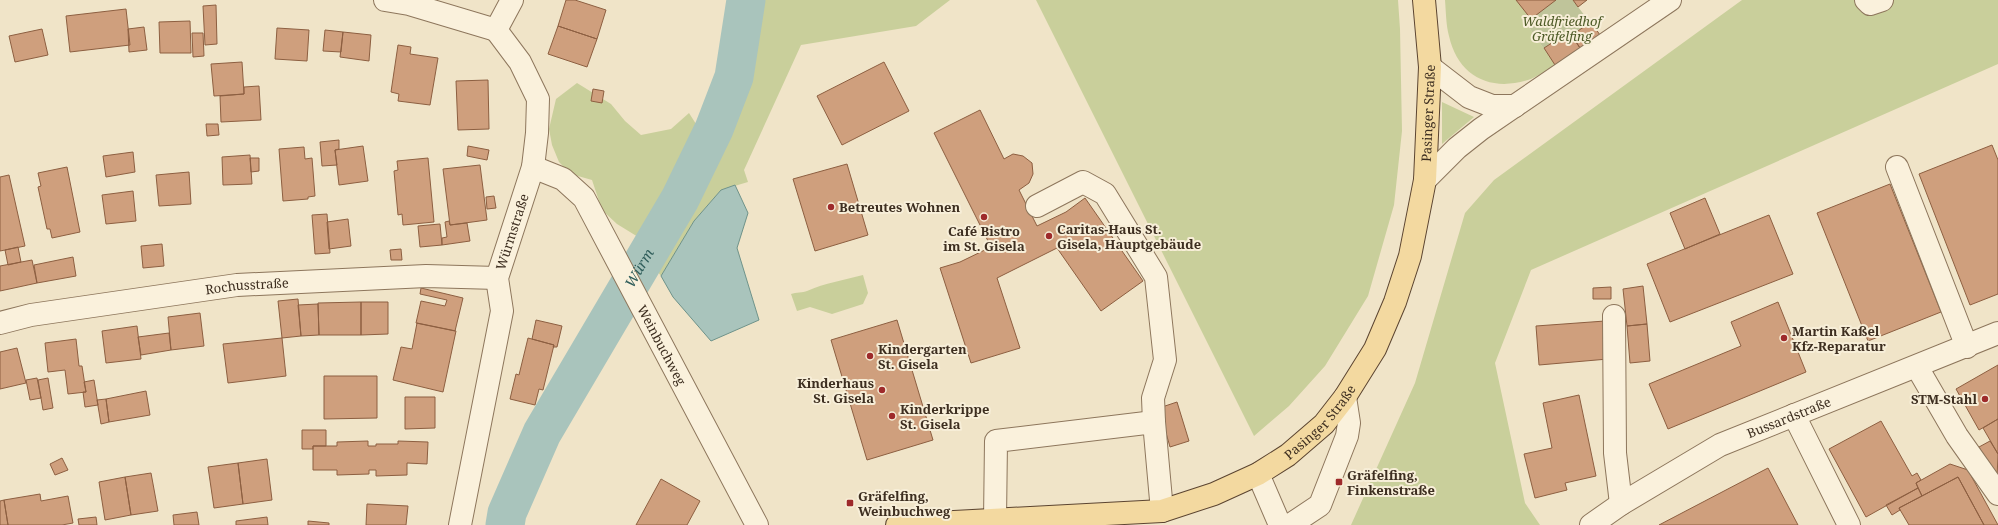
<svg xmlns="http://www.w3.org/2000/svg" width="1998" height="525" font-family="'Noto Serif',serif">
	<rect width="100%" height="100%" fill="#f0e4c8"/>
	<path fill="#c9cf9b" d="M 762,0 L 950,0 L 916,26 L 801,45 L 744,170 L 748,182 L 721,190 L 694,221 L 661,276 L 650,262 L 698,173 L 751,64 Z
		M 1036,0 L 1398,0 L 1400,29 L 1402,131 L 1394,205 L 1368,296 L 1325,366 L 1289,406 L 1254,436 Z
		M 1445,0 L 1516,0 L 1527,13 L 1522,17 L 1555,65 C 1547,70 1537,77 1528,80 C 1490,92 1458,76 1449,36 C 1446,25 1446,12 1445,0 Z
		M 1742,0 L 1998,0 L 1998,64 L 1531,270 L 1495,363 L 1525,503 L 1540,525 L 1351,525 L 1415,383 L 1465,213 L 1494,180 Z
		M 577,83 L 611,104 L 625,121 L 641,135 L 671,129 L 689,113 L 703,135 L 673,202 L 654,236 L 643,240 L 617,224 L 602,210 L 592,180 L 571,174 L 559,162 L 552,145 L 549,129 L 556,99 Z
		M 1442,102 L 1474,117 L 1442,144 Z
		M 863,275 L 868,293 L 863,304 L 832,314 L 810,307 L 797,311 L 791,294 C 796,292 803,293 807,291 C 825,283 844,280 863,275 Z"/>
	<path fill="#bfc49a" d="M 1516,0 L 1587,0 L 1578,7 L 1600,35 L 1555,65 L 1522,17 L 1527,13 Z"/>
	<path fill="#a9c4bc" stroke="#6f938a" d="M 735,185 L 748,213 L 737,248 L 759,320 L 711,341 L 673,297 L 661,276 L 694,221 L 721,190 Z"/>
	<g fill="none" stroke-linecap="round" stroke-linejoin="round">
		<path stroke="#a9c4bc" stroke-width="39" id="s1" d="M 505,525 L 507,513 L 542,433 L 680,199 L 714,129 L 734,77 L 746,0"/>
	</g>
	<path fill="#cf9f7d" stroke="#8d5f41" d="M 566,0 L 575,0 L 606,10 L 597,39 L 558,26 Z
		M 1516,0 L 1556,0 L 1531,19 Z
		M 1573,0 L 1587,0 L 1578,7 Z
		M 216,5 L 217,44 L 205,45 L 203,6 Z
		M 126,9 L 130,45 L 70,52 L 66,16 Z
		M 190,21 L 191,53 L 160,53 L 159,22 Z
		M 1591,22 L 1600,35 L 1580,48 L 1572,35 Z
		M 558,26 L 597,39 L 587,67 L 548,54 Z
		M 144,27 L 147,50 L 129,52 L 128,29 Z
		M 277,28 L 309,30 L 307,61 L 275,59 Z
		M 42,29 L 48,55 L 15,62 L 9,36 Z
		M 325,30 L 343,32 L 341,52 L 323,51 Z
		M 343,32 L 371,35 L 369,61 L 340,57 Z
		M 1569,32 L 1580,48 L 1555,65 L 1544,48 Z
		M 192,33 L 203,33 L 204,56 L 193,57 Z
		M 398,45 L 411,47 L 410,54 L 438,58 L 430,105 L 398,101 L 399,94 L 391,92 Z
		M 242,62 L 244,94 L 214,96 L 211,64 Z
		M 884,62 L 909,111 L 842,145 L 817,96 Z
		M 488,80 L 489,129 L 458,130 L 456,81 Z
		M 259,86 L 261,120 L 221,122 L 220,96 L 244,94 L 244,87 Z
		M 593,89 L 604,91 L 602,103 L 591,101 Z
		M 980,110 L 1004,159 L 1013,154 L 1023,156 L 1032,163 L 1033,174 L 1029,183 L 1019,190 L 1037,226 L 1066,212 L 1085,198 L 1143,281 L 1101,311 L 1057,248 L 997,278 L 1020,348 L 971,363 L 940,268 L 960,262 L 991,247 L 934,133 Z
		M 206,124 L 218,124 L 219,135 L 207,136 Z
		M 339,140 L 339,149 L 335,150 L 337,165 L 322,166 L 320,142 Z
		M 1992,145 L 1998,160 L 1998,294 L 1970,305 L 1919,174 Z
		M 363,146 L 368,181 L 339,185 L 335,150 Z
		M 468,146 L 489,150 L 487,160 L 467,156 Z
		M 304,147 L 305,159 L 312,158 L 315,196 L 308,197 L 308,199 L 283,201 L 279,149 Z
		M 133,152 L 135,172 L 106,177 L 103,156 Z
		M 250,155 L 252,184 L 223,185 L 222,157 Z
		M 250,158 L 259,158 L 259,171 L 251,172 Z
		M 428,158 L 434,222 L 403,225 L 402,214 L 398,215 L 394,171 L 398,170 L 397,161 Z
		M 847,164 L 868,235 L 815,251 L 793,179 Z
		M 480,165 L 487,220 L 450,225 L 443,169 Z
		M 67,167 L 80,232 L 52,238 L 50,229 L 47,229 L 38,187 L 41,186 L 38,173 Z
		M 189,172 L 191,204 L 159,206 L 156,175 Z
		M 9,175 L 25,246 L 0,251 L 0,177 Z
		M 1890,184 L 1941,312 L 1868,341 L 1817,213 Z
		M 133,191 L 136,221 L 106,224 L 102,195 Z
		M 494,196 L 496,208 L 487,209 L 486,197 Z
		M 1705,198 L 1720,234 L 1685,249 L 1670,213 Z
		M 327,214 L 330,253 L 315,254 L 312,215 Z
		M 1769,215 L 1793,274 L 1670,322 L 1647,264 Z
		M 348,219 L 351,246 L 329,249 L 327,222 Z
		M 449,221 L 450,225 L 467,223 L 470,241 L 442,245 L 442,238 L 447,237 L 445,222 Z
		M 440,224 L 442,245 L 420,247 L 418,226 Z
		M 162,244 L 164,266 L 143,268 L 141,246 Z
		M 18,247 L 21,262 L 8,265 L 5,250 Z
		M 401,249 L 402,260 L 391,260 L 390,250 Z
		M 73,257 L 76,276 L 37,283 L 34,265 Z
		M 32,260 L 37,283 L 0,291 L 0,266 Z
		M 1643,286 L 1647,324 L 1627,326 L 1623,289 Z
		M 1611,287 L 1611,299 L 1593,299 L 1593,288 Z
		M 421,288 L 463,298 L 455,331 L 416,323 L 421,301 L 445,306 L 447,300 L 420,294 Z
		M 298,299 L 301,336 L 282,338 L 278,301 Z
		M 361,302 L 388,302 L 388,334 L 361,335 Z
		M 361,302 L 361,335 L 319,335 L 318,303 Z
		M 1778,302 L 1806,372 L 1668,429 L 1649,384 L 1741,346 L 1731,322 Z
		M 318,304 L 319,335 L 301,336 L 298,305 Z
		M 200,313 L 204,346 L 171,350 L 168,317 Z
		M 536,320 L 562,326 L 557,347 L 553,347 L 554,345 L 532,339 Z
		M 897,320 L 933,440 L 867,460 L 831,340 Z
		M 1605,321 L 1608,359 L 1539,365 L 1536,326 Z
		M 417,323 L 456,331 L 443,392 L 393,380 L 401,347 L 412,349 Z
		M 1647,324 L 1650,361 L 1630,363 L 1627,326 Z
		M 137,326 L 141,359 L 106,363 L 102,331 Z
		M 169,333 L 171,350 L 141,355 L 138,337 Z
		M 282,338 L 286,376 L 228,383 L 223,344 Z
		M 528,338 L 554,345 L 543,390 L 539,389 L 535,405 L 510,399 L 516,374 L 519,375 Z
		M 76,339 L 79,366 L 82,366 L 86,392 L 68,394 L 65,370 L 48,372 L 45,343 Z
		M 17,348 L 26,383 L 0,389 L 0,352 Z
		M 1998,365 L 1998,419 L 1979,430 L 1956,389 Z
		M 324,376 L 377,376 L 377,418 L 324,419 Z
		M 37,378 L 41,398 L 30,400 L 26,380 Z
		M 48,378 L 53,408 L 43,410 L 38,380 Z
		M 94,380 L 98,405 L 85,407 L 83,392 L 86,392 L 84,382 Z
		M 146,391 L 150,415 L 109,422 L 106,399 Z
		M 1579,395 L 1596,476 L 1565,483 L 1567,490 L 1535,498 L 1524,454 L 1552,448 L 1543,403 Z
		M 405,397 L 435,397 L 435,428 L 405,429 Z
		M 106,399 L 109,422 L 101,424 L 97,400 Z
		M 1177,402 L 1189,441 L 1170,447 L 1159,408 Z
		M 1998,419 L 1998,454 L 1983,428 Z
		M 1881,421 L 1912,476 L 1917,473 L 1921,480 L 1916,483 L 1918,488 L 1866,517 L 1829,449 Z
		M 302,430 L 326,430 L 326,446 L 313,446 L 313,449 L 302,449 Z
		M 368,441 L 368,446 L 376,446 L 376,444 L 398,444 L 398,441 L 428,442 L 427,464 L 407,463 L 407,475 L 376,476 L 376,470 L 369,470 L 369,474 L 337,475 L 337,470 L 313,470 L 313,446 L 337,446 L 337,442 Z
		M 1990,441 L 1998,454 L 1997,479 L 1979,447 Z
		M 62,458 L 68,470 L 55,475 L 50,464 Z
		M 267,459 L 272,500 L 243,504 L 238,463 Z
		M 238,463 L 243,504 L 214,508 L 208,467 Z
		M 1950,464 L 1968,470 L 1998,525 L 1984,525 L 1958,477 L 1922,496 L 1916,483 Z
		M 1768,468 L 1798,525 L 1659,525 Z
		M 151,473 L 158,511 L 131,515 L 125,477 Z
		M 125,477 L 131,515 L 105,520 L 99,482 Z
		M 1958,477 L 1984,525 L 1909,525 L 1899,508 Z
		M 661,479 L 700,501 L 687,525 L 636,525 Z
		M 1918,488 L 1922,496 L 1899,508 L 1900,510 L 1892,515 L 1886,505 Z
		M 40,494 L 41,501 L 68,496 L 73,523 L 62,525 L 8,525 L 4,500 Z
		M 4,500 L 8,525 L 0,525 L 0,501 Z
		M 367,504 L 408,506 L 406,525 L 366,525 Z
		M 197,512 L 199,525 L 174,525 L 173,515 Z
		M 96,517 L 97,525 L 79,525 L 78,519 Z
		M 267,517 L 268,525 L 236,525 L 236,521 Z
		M 308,521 L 329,523 L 329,525 L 308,525 Z"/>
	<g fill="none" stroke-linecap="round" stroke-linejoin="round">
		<g stroke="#8d765c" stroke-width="24">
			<g id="minor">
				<path d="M 385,0 L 409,4 L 496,30"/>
				<path d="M 1866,0 L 1870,4 L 1882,0"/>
				<path d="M 1430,67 L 1469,97 L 1492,106 L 1515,106"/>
				<path id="s2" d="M 533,167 L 563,179 L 584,198 L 757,525"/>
				<path d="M 1897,167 L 1967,347"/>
				<path d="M 1425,180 L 1457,148 L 1481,129 L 1670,0"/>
				<path d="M 1037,206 L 1083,182 L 1105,194 L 1156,277 L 1165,360 L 1153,398 L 1154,422"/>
				<path d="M 1614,316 L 1615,453 L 1621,504"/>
				<path id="s3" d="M 0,323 L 31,315 L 237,285 L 426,276 L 497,278"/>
				<path d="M 1917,367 L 1957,436 L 1998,494"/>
				<path d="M 1794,415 L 1849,525"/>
				<path d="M 1258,474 L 1280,525"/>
				<path d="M 995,520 L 996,441 L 1154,422 L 1162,511"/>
				<path id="s4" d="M 460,525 L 502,311 L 497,278 L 533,167 L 537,133 L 538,99 L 520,62 L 496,30 L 512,0"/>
				<path d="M 1290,525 L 1320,505 L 1347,436 L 1349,423 L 1345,397"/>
				<path id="s5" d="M 1591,525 L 1621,504 L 1720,445 L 1998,333"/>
			</g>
		</g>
		<g stroke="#5b4430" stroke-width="24">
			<g id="major">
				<path id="s6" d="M 897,525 L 1162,511 L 1214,494 L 1258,474 L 1288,455 L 1324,424 L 1345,397 L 1375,349 L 1395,302 L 1410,256 L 1425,180 L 1430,67 L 1424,0"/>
			</g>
		</g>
		<use href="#minor" stroke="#faf1dc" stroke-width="22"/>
		<use href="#major" stroke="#f3d9a0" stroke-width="22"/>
	</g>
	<g fill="#9e2a2b" stroke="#f7eed8" stroke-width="1.5">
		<circle cx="831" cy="207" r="4"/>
		<circle cx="984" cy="217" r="4"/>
		<circle cx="1049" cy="236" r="4"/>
		<circle cx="1784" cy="338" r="4"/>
		<circle cx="870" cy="356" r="4"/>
		<circle cx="882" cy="390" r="4"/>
		<circle cx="1985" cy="399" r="4"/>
		<circle cx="892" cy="416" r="4"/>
		<rect x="1335" y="478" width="8" height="8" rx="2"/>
		<rect x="846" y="499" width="8" height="8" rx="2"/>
	</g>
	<g text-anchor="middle" stroke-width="4" stroke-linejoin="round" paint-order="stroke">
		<g font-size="13" font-style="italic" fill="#4d5a26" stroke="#f7eed8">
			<text x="1562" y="26">Waldfriedhof<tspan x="1562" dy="15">Gräfelfing</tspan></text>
		</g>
		<g font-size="13" fill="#3d2e20" stroke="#f7eed8">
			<text dy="5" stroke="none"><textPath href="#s6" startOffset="786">Pasinger Straße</textPath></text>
			<text dy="5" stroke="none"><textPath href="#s4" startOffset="300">Würmstraße</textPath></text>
			<text dy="5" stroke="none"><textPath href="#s3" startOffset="250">Rochusstraße</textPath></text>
			<text dy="5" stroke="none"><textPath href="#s2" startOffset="227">Weinbuchweg</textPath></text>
			<text dy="5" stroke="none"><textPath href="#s5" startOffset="226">Bussardstraße</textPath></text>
			<text dy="5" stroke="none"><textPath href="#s6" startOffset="450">Pasinger Straße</textPath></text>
		</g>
		<g font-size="13" font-weight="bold" fill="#3d2e20" stroke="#f7eed8" text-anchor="start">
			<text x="839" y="212">Betreutes Wohnen</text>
			<text x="1057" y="234">Caritas-Haus St.<tspan x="1057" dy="15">Gisela, Hauptgebäude</tspan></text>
			<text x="984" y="236" text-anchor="middle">Café Bistro<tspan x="984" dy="15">im St. Gisela</tspan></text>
			<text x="1792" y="336">Martin Kaßel<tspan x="1792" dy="15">Kfz-Reparatur</tspan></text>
			<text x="878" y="354">Kindergarten<tspan x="878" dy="15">St. Gisela</tspan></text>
			<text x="874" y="388" text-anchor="end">Kinderhaus<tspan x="874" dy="15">St. Gisela</tspan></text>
			<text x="1977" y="404" text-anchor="end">STM-Stahl</text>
			<text x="900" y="414">Kinderkrippe<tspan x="900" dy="15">St. Gisela</tspan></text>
			<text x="1347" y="480">Gräfelfing,<tspan x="1347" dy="15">Finkenstraße</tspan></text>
			<text x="858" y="501">Gräfelfing,<tspan x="858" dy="15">Weinbuchweg</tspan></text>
		</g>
		<g font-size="14" font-style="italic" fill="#2f5d5a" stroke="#f7eed8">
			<text dy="5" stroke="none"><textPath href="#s1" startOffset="291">Würm</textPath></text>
		</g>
	</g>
</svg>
